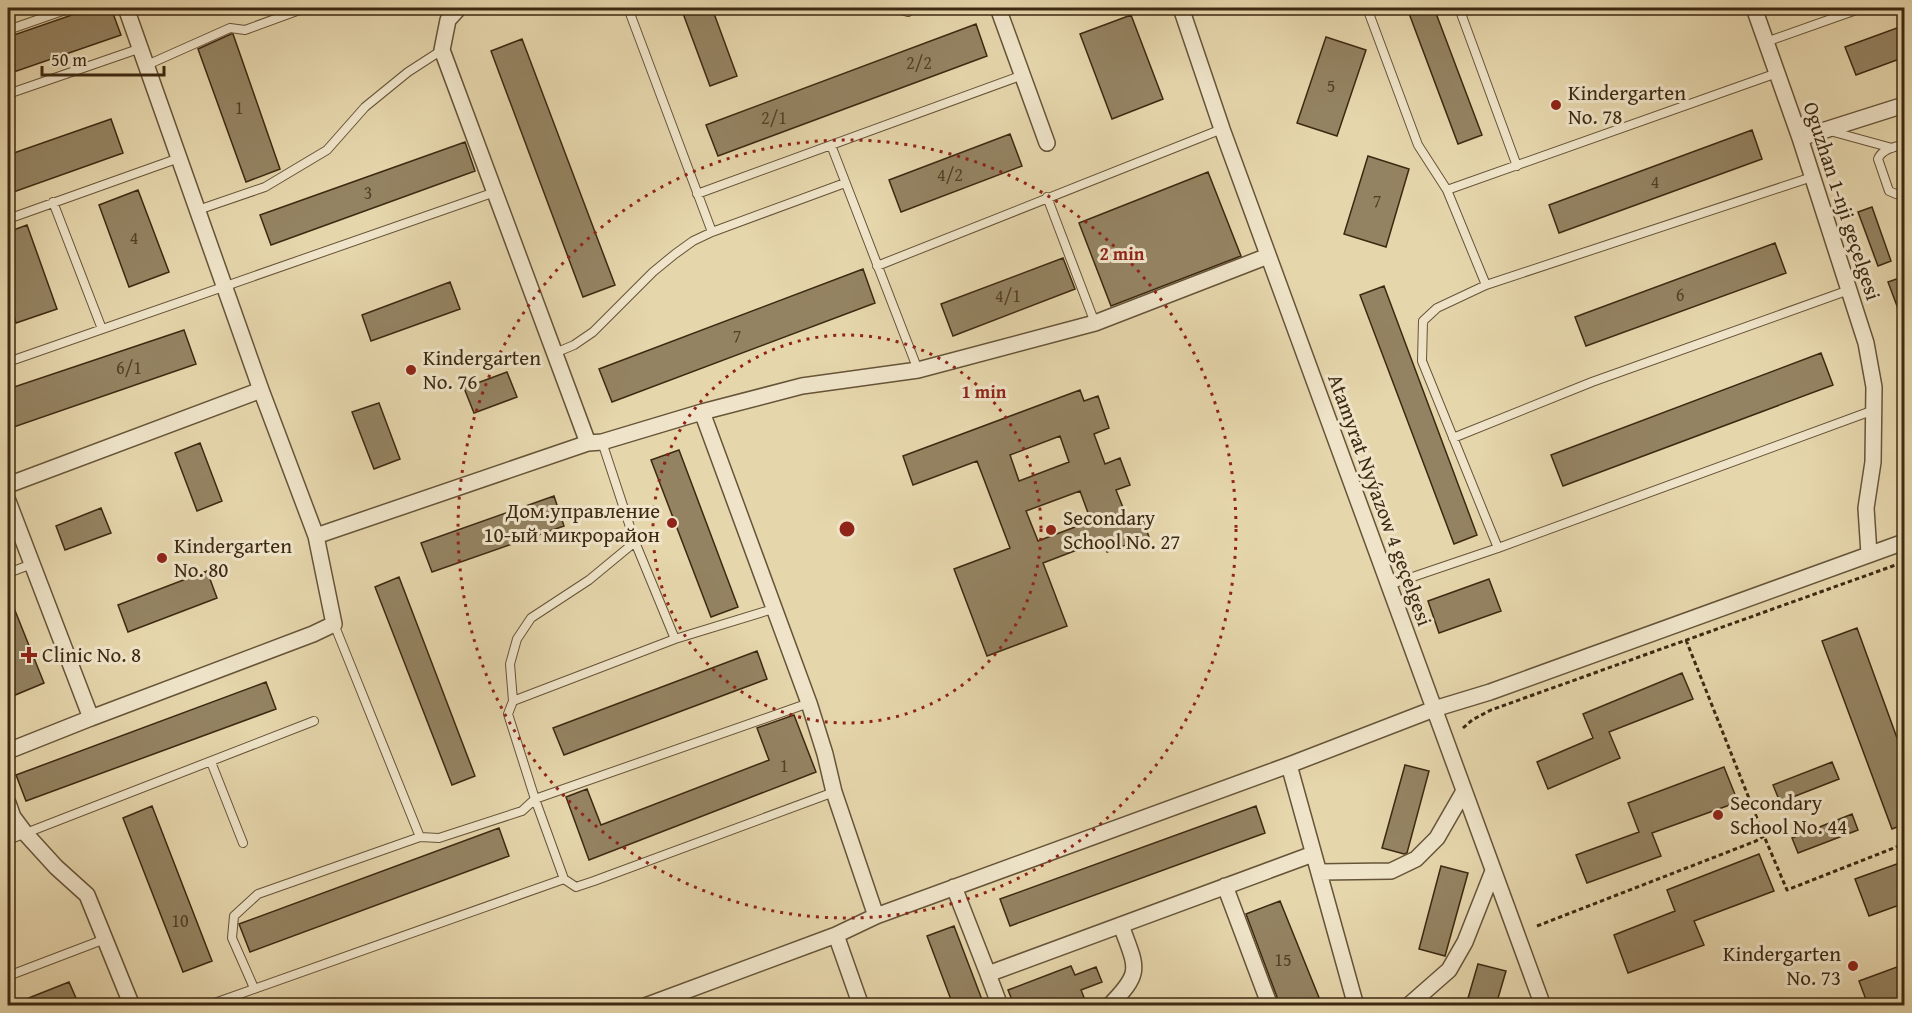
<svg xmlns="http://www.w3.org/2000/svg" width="1912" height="1013" font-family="'Gentium Book Plus',serif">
	<rect width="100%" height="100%" fill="#e6d6ac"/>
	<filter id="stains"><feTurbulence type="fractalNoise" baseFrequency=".00333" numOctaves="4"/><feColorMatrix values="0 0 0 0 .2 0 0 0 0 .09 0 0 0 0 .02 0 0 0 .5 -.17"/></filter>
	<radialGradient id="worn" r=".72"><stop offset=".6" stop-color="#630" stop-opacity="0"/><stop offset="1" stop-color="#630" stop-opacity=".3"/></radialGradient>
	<path fill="#948362" stroke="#3c2911" stroke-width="1.5" fill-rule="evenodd" d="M 92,8 L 111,8 L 121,35 L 8,74 L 8,37 Z
		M 681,8 L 712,8 L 737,76 L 710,86 Z
		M 1407,8 L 1434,8 L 1482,135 L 1458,144 Z
		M 1131,15 L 1163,99 L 1112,119 L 1080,34 Z
		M 976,24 L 987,56 L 718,156 L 706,125 Z
		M 1905,25 L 1905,57 L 1856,75 L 1845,47 Z
		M 231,34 L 233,34 L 280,169 L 246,182 L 198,49 Z
		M 1326,37 L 1366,50 L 1337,136 L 1297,123 Z
		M 522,39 L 615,285 L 583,297 L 491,51 Z
		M 111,119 L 123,153 L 8,194 L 8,155 Z
		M 1752,130 L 1762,159 L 1559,233 L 1549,205 Z
		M 1010,134 L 1022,166 L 901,212 L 889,180 Z
		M 465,142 L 475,171 L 271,245 L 260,215 Z
		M 1368,156 L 1409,169 L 1386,247 L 1344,234 Z
		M 1208,172 L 1241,256 L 1111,306 L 1079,223 Z
		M 138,190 L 169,272 L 129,287 L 99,205 Z
		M 1872,207 L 1891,261 L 1878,266 L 1858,212 Z
		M 27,225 L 57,309 L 16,323 L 8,299 L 8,232 Z
		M 1775,243 L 1786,273 L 1586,346 L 1575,317 Z
		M 1063,258 L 1075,289 L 953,336 L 941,304 Z
		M 863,269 L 875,303 L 612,402 L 599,369 Z
		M 1905,276 L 1905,322 L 1903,322 L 1888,282 Z
		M 450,282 L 460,309 L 371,341 L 362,315 Z
		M 1384,286 L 1477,535 L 1454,544 L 1360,295 Z
		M 184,330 L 196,364 L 8,429 L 8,389 Z
		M 1821,353 L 1833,385 L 1563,486 L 1551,455 Z
		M 507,372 L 517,397 L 474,413 L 464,388 Z
		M 1080,390 L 1084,401 L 1098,396 L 1109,428 L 1094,434 L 1105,464 L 1120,458 L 1130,485 L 1116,490 L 1128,520 L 1141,515 L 1149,537 L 1107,552 L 1103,540 L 1043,563 L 1067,626 L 987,656 L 954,569 L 1010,548 L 977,461 L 913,485 L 903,456 ZM 1060,436 L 1069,462 L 1019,481 L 1010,455 ZM 1080,491 L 1091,521 L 1038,541 L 1026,511 Z
		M 379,403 L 400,459 L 374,469 L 352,412 Z
		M 200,443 L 222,501 L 197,511 L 175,453 Z
		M 679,450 L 738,607 L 711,617 L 651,460 Z
		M 554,496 L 564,526 L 432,572 L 421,543 Z
		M 101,508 L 111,533 L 65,550 L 56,526 Z
		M 207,571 L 217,598 L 128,632 L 118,605 Z
		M 399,577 L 475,776 L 452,785 L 375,587 Z
		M 1489,579 L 1501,611 L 1439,633 L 1428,601 Z
		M 8,593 L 44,683 L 8,698 Z
		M 1857,628 L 1905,760 L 1905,824 L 1892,829 L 1822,641 Z
		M 757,651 L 767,679 L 564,755 L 553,728 Z
		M 1682,673 L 1693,699 L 1609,732 L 1620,758 L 1548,789 L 1537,762 L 1593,738 L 1583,714 Z
		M 266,682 L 276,709 L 26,801 L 16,775 Z
		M 794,715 L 816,772 L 589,860 L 566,797 L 587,789 L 601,825 L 769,760 L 757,728 Z
		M 1832,762 L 1839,779 L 1780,802 L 1773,785 Z
		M 1405,765 L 1429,771 L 1407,853 L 1404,854 L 1382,848 Z
		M 1724,767 L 1738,802 L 1652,833 L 1661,856 L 1587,883 L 1576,855 L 1639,832 L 1628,803 Z
		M 152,806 L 212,961 L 183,972 L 123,818 Z
		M 1256,806 L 1265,833 L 1010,926 L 1000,899 Z
		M 1852,814 L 1858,830 L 1798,853 L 1792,838 Z
		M 499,828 L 509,856 L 250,952 L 239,924 Z
		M 1759,854 L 1774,891 L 1694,921 L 1704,945 L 1628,973 L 1614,935 L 1675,911 L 1667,890 Z
		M 1905,861 L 1905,903 L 1869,916 L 1855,879 Z
		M 1441,866 L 1468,873 L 1445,956 L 1419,949 Z
		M 1280,901 L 1322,1005 L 1280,1005 L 1246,914 Z
		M 954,926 L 984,1005 L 953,1005 L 927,936 Z
		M 1478,964 L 1506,971 L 1496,1005 L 1466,1005 Z
		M 1905,964 L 1905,1003 L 1899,1005 L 1868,1005 L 1859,981 Z
		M 1071,966 L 1075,975 L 1096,967 L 1102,982 L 1081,990 L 1087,1005 L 1014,1005 L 1008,990 Z
		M 69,982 L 79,1005 L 11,1005 Z"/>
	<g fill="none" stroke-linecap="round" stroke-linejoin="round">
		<g stroke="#665438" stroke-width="10">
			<path id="lane" d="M 628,8 L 712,232
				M 895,8 L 908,12
				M 1367,8 L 1418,145 L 1447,190 L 1486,285
				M 1459,8 L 1517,166
				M 8,30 L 71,8
				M 1766,42 L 1862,8
				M 147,65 L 230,28 L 245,30 L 305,8
				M 8,94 L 141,48
				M 1830,131 L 1892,148
				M 1904,144 C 1895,147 1882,149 1878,159 L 1889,191 L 1896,194 L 1904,192
				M 831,145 L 918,370
				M 1447,190 L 1777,73
				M 697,194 L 1023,75
				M 1047,197 L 1095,323
				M 53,202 L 102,329
				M 198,210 L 265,187 L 327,150 L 365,107 L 408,72 L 442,50
				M 8,219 L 179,158
				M 877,266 L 1222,129
				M 555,353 L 574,345 L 593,332 L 653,272 L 675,254 L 693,241 L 712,232 L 845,183
				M 8,362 L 495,192
				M 1453,438 L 1592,382 L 1849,290
				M 602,442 L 635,542 L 675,639
				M 1498,548 L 1422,361 L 1423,321 L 1437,308 L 1486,285 L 1812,177
				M 8,573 L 32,564
				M 1389,585 L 1498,548 L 1874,410
				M 334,624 L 420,837
				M 513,701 L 510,664 L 517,639 L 531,618 L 589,580 L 635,542
				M 211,762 L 243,843
				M 8,840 L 314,721
				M 564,879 L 535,799 L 508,714 L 513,701 L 675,639 L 773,609
				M 8,976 L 105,939
				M 254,988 L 232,938 L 234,916 L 258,894 L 420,837 L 439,838 L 522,811 L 535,799 L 809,703
				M 206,1006 L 564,879 L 576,887 L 594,881 L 834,792"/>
		</g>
		<g stroke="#665438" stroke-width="18">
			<path id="street" d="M 459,8 L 448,20 L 442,50 L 588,443
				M 998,8 L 1047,143
				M 1181,8 L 1222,129 L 1543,1006
				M 1754,8 L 1800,138 L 1866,343 L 1874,387 L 1873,462 L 1866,508 L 1869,554
				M 1800,138 L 1904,105
				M 702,412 L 802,386 L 918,370 L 1095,323 L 1268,256
				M 8,485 L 261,390
				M 8,501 L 91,718 L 313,634 L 334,624 L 316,536 L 261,390 L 126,8
				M 316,536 L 588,443 L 602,442 L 702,412 L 809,703 L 825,754 L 834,792 L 876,916
				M 8,751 L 91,718
				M 1289,765 L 1356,1006
				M 8,803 L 13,817 L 25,833 L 56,867 L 87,895 L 132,1006
				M 1320,872 L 1391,871 L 1416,859 L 1437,838 L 1464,791
				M 1225,886 L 1270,1006
				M 954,887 L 988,974 L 1313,854
				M 836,935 L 861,1006
				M 988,974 L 1000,1006
				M 645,1006 L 836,935 L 876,916 L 1289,765 L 1434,709 L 1490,692 L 1904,542
				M 1109,1006 C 1144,971 1136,968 1121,925
				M 1408,1006 L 1449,970 L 1465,942 L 1493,871"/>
		</g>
		<path stroke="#3c2911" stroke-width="3" stroke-dasharray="4.5 3" stroke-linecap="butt" d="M 1686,640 L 1764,836
			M 1463,728 L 1472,720 L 1491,710 L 1904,562
			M 1537,926 L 1756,841 L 1764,836 L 1787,890 L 1904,844"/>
		<use href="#lane" stroke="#efe4c9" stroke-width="8"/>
		<use href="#street" stroke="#efe4c9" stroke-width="15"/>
	</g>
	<g fill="none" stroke="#8f2418" stroke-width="3" stroke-dasharray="3 6">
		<circle cx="847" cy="529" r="194"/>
		<circle cx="847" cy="529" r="389"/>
	</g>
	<g fill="#8f2418" stroke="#efe4c9" stroke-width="2">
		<circle cx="1556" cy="105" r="6"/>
		<circle cx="411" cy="370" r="6"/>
		<circle cx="672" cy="523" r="6"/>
		<circle cx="1051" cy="530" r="6"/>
		<circle cx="162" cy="558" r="6"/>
		<path d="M26 646h6v6h6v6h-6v6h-6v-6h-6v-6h6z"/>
		<circle cx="1718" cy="815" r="6"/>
		<circle cx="1853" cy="966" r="6"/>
	</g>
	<g text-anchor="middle" stroke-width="6" stroke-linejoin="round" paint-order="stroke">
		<g font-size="18" fill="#524025">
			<text x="919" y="69">2/2</text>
			<text x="1331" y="92">5</text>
			<text x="239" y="114">1</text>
			<text x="774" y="124">2/1</text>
			<text x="950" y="181">4/2</text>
			<text x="1655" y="188">4</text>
			<text x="368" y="199">3</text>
			<text x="1377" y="207">7</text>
			<text x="134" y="244">4</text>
			<text x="1680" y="301">6</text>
			<text x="1008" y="302">4/1</text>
			<text x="737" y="342">7</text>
			<text x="129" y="374">6/1</text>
			<text x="784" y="772">1</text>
			<text x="180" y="927">10</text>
			<text x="1283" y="966">15</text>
		</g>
		<g font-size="21" fill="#3c2911" stroke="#efe4c9" text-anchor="start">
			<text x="1568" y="100">Kindergarten<tspan x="1568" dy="24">No. 78</tspan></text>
			<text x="423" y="365">Kindergarten<tspan x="423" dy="24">No. 76</tspan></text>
			<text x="660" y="518" text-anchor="end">Дом.управление<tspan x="660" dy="24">10-ый микрорайон</tspan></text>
			<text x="1063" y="525">Secondary<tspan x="1063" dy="24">School No. 27</tspan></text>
			<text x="174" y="553">Kindergarten<tspan x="174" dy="24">No. 80</tspan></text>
			<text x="42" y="662">Clinic No. 8</text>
			<text x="1730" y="810">Secondary<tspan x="1730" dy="24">School No. 44</tspan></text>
			<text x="1841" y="961" text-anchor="end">Kindergarten<tspan x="1841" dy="24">No. 73</tspan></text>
		</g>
		<g font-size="21" fill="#3c2911" stroke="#efe4c9">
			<text transform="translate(1842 201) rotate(72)" y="7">Oguzhan 1-nji geçelgesi</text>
			<text transform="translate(1380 500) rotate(70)" y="7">Atamyrat Nyýazow 4 geçelgesi</text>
		</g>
	</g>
	<circle cx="847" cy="529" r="9" fill="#8f2418" stroke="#efe4c9" stroke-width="3"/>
	<g font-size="18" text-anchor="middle" font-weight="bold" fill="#8f2418" stroke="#efe4c9" stroke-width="6" stroke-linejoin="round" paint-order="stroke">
		<text x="1122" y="260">2 min</text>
		<text x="984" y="398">1 min</text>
	</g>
	<rect width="1912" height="1013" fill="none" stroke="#e6d6ac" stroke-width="30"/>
	<rect x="9" y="9" width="1894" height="995" fill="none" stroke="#3c2911" stroke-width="3"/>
	<rect x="15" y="15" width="1882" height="983" fill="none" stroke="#3c2911" stroke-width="1.5"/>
	<path d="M42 66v9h122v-9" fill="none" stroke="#3c2911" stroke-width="3"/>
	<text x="51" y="66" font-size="18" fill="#3c2911" stroke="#efe4c9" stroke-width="4.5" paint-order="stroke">50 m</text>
	<rect width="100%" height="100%" filter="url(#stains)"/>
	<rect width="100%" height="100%" fill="url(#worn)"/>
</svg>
